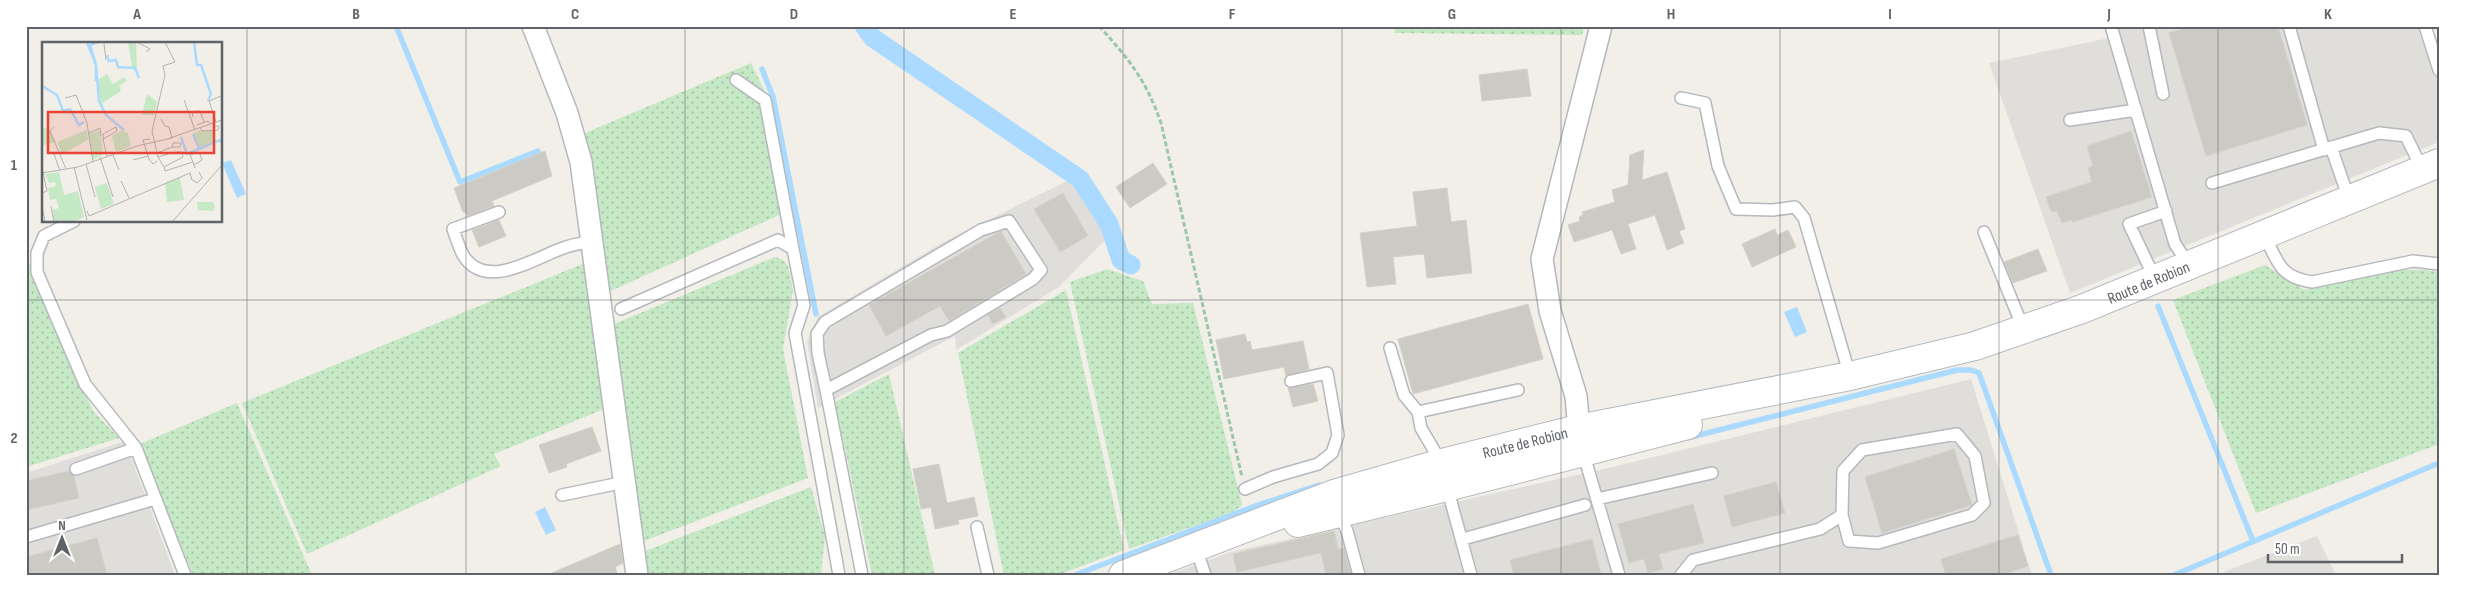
<svg xmlns="http://www.w3.org/2000/svg" width="2465" height="601" font-family="'Sofia Sans Condensed',sans-serif">
	<defs>
		<pattern id="grass-dots" width="8" height="8" patternUnits="userSpaceOnUse" patternTransform="scale(1.25)"><rect width="8" height="8" fill="#c5e8c5"/><path d="M2 2h.1M6 6h.1" fill="none" stroke="#a3c0a4" stroke-width="1.8" stroke-linecap="round"/></pattern>
	</defs>
	<rect width="100%" height="100%" fill="#f1efe8"/>
	<path fill="#e0deda" d="M 2117,26 L 2431,26 L 2439,49 L 2439,142 L 2070,293 L 1989,63 L 2119,36 Z
		M 1069,180 L 1109,236 L 1059,287 L 956,350 L 955,336 L 818,408 L 807,341 L 818,317 L 942,243 Z
		M 1971,379 L 2032,575 L 1168,575 L 1231,552 L 1617,466 Z
		M 125,441 L 175,575 L 26,575 L 26,473 Z
		M 2317,536 L 2336,575 L 2216,575 Z"/>
	<path fill="url(#grass-dots)" d="M 1396,26 L 1584,26 L 1582,35 L 1394,33 Z
		M 751,63 L 770,102 L 790,210 L 606,293 L 578,136 Z
		M 26,256 L 70,363 L 94,412 L 119,438 L 26,467 Z
		M 775,257 L 783,260 L 788,266 L 793,290 L 783,349 L 808,478 L 644,541 L 614,324 Z
		M 585,263 L 604,409 L 494,454 L 501,466 L 307,554 L 242,403 Z
		M 2265,265 L 2304,290 C 2347,280 2394,264 2439,272 L 2439,444 L 2256,513 L 2173,300 Z
		M 1107,269 L 1143,281 L 1152,304 L 1193,303 L 1242,505 L 1234,512 L 1129,549 L 1070,282 Z
		M 1066,290 L 1124,550 L 1058,575 L 1004,575 L 958,353 Z
		M 889,374 L 935,575 L 872,575 L 835,402 Z
		M 237,403 L 312,575 L 193,575 L 140,444 Z
		M 811,487 L 825,536 L 821,575 L 643,575 L 640,553 Z"/>
	<path fill="#aadaff" d="M 231,160 L 246,194 L 237,198 L 222,163 Z
		M 1797,307 L 1807,332 L 1795,337 L 1784,312 Z
		M 545,507 L 556,530 L 546,535 L 535,512 Z"/>
	<g fill="none" stroke-linecap="round" stroke-linejoin="round">
		<path stroke="#aadaff" stroke-width="5.5" d="M 396,26 L 460,182 L 538,151
			M 762,69 L 773,97 L 816,314
			M 2158,306 L 2253,541
			M 1687,438 L 1957,370 L 1971,370 L 1979,373 L 2051,575
			M 1075,575 L 1258,505 L 1319,485
			M 2174,575 L 2439,463"/>
		<path stroke="#aadaff" stroke-width="19" d="M 864,26 L 873,38 L 1080,179 L 1109,224 L 1121,260 L 1131,265"/>
	</g>
	<path fill="#cccac5" stroke="#d6d1c6" d="M 2192,26 L 2278,26 L 2307,125 L 2206,156 L 2169,33 Z
		M 1527,69 L 1531,96 L 1482,101 L 1479,75 Z
		M 2131,131 L 2152,197 L 2073,222 L 2072,220 L 2062,223 L 2057,211 L 2051,212 L 2046,197 L 2092,182 L 2088,168 L 2093,166 L 2087,146 Z
		M 1644,150 L 1642,180 L 1667,172 L 1685,229 L 1679,231 L 1684,243 L 1667,250 L 1655,215 L 1628,224 L 1636,249 L 1621,254 L 1612,230 L 1574,242 L 1568,225 L 1580,221 L 1579,217 L 1583,215 L 1582,212 L 1615,202 L 1612,190 L 1628,185 L 1630,155 Z
		M 545,151 L 552,176 L 492,201 L 494,206 L 467,216 L 465,212 L 463,212 L 454,188 Z
		M 1153,163 L 1167,184 L 1130,208 L 1116,187 Z
		M 1447,188 L 1451,222 L 1466,220 L 1472,273 L 1427,278 L 1424,254 L 1393,257 L 1396,284 L 1367,287 L 1360,233 L 1417,226 L 1413,192 Z
		M 1063,193 L 1088,236 L 1060,252 L 1034,209 Z
		M 499,220 L 506,236 L 479,247 L 472,230 Z
		M 1775,229 L 1777,235 L 1788,230 L 1796,247 L 1752,267 L 1742,244 Z
		M 1001,231 L 1026,274 L 949,321 L 940,306 L 886,336 L 869,305 Z
		M 2038,249 L 2047,271 L 2013,283 L 2004,262 Z
		M 1528,304 L 1543,359 L 1413,394 L 1398,339 Z
		M 1000,308 L 1006,317 L 993,324 L 988,315 Z
		M 1245,334 L 1247,342 L 1250,341 L 1252,350 L 1303,341 L 1309,369 L 1286,376 L 1284,367 L 1224,379 L 1216,340 Z
		M 1313,384 L 1318,401 L 1293,407 L 1288,388 Z
		M 592,427 L 601,451 L 566,464 L 567,467 L 549,473 L 539,445 Z
		M 1954,449 L 1972,505 L 1882,533 L 1865,477 Z
		M 939,464 L 947,503 L 974,497 L 978,516 L 958,520 L 959,524 L 935,529 L 931,507 L 921,509 L 913,469 Z
		M 69,471 L 74,476 L 79,498 L 26,510 L 26,481 Z
		M 1776,482 L 1785,513 L 1732,527 L 1724,496 Z
		M 1693,504 L 1704,543 L 1659,554 L 1663,569 L 1648,573 L 1644,559 L 1629,563 L 1618,524 Z
		M 1334,531 L 1338,549 L 1344,548 L 1351,575 L 1326,575 L 1321,553 L 1237,572 L 1233,554 Z
		M 2018,535 L 2028,566 L 2001,575 L 1946,575 L 1941,559 Z
		M 97,538 L 107,575 L 26,575 L 26,557 Z
		M 1592,539 L 1601,575 L 1514,575 L 1510,560 Z
		M 620,544 L 623,563 L 615,567 L 618,575 L 547,575 Z"/>
	<g fill="none" stroke-linecap="round" stroke-linejoin="round">
		<g stroke="#b5b8bc" stroke-width="14">
			<path id="service" d="M 2111,26 L 2175,244 L 2189,265
				M 2149,26 L 2163,94
				M 2289,26 L 2324,150
				M 2425,26 L 2439,70
				M 736,80 L 765,100 L 793,249
				M 1681,98 L 1705,103 L 1718,166 L 1736,209 L 1773,210 L 1795,207 L 1804,218 L 1850,376
				M 2070,120 L 2136,110
				M 2331,147 L 2349,199
				M 2212,183 L 2379,133 L 2406,136 L 2422,169
				M 499,212 L 453,229 C 456,238 459,247 463,255 C 486,293 537,256 566,247 C 574,244 584,243 593,241
				M 74,221 L 44,236 L 37,253 L 37,272 L 85,384 L 136,448 L 185,575
				M 1984,232 L 2024,330
				M 2264,234 C 2278,262 2279,277 2312,282 L 2413,261 L 2439,264
				M 2155,279 L 2129,224 L 2166,211
				M 621,309 L 778,240 L 793,249 L 804,305 L 795,333 L 839,575
				M 1390,348 L 1404,395 L 1418,412
				M 826,390 L 818,353 L 817,334 L 825,322 L 981,230 L 1009,221 L 1041,270 L 1033,279 L 947,331 L 931,335 L 826,390 L 862,575
				M 1957,434 L 1975,456 L 1984,503 L 1972,515 L 1878,543 L 1849,541 L 1842,515 L 1843,471 L 1862,450 Z
				M 1583,452 L 1619,575
				M 1442,464 L 1421,428 L 1418,412 L 1518,390
				M 76,469 L 136,448
				M 1447,487 L 1471,575
				M 1245,489 L 1273,477 L 1318,464 L 1332,453 L 1338,435 L 1327,373 L 1291,381
				M 562,495 L 625,482
				M 1597,499 L 1712,473
				M 1339,513 L 1347,531 L 1359,575
				M 977,527 L 988,575
				M 26,537 L 155,499
				M 1463,539 L 1585,505
				M 1196,548 L 1205,575
				M 1681,575 L 1693,560 L 1820,529 L 1842,515"/>
		</g>
		<g stroke="#b5b8bc" stroke-width="24">
			<path id="minor" d="M 533,26 L 567,113 L 581,162 L 637,575
				M 1577,442 L 1580,441 L 1576,396 L 1550,311 L 1542,259 L 1601,26"/>
		</g>
		<g stroke="#b6babf" stroke-width="30">
			<g id="secondary">
				<path d="M 1298,523 L 1447,487 L 1688,425"/>
				<path id="s1" d="M 1123,575 L 1334,494 L 1442,463 L 1578,429 L 1850,376 L 1975,346 L 2082,309 L 2439,163"/>
			</g>
		</g>
		<path stroke="#9cc7a9" stroke-width="3" stroke-dasharray="5 2.5" stroke-linecap="butt" d="M 1099,26 C 1129,59 1146,80 1161,123 L 1242,477"/>
		<use href="#service" stroke="#fff" stroke-width="11"/>
		<use href="#minor" stroke="#fff" stroke-width="21"/>
		<use href="#secondary" stroke="#fff" stroke-width="28"/>
	</g>
	<path fill="none" stroke="#5f6368" stroke-width="1" stroke-opacity="0.55" d="M 247,26 L 247,575M 466,26 L 466,575M 685,26 L 685,575M 904,26 L 904,575M 1123,26 L 1123,575M 1342,26 L 1342,575M 1561,26 L 1561,575M 1780,26 L 1780,575M 1999,26 L 1999,575M 2218,26 L 2218,575M 26,300 L 2439,300"/>
	<g text-anchor="middle" stroke-width="4" stroke-linejoin="round" paint-order="stroke">
		<g font-size="16" fill="#5f6368" stroke="#fff">
			<text dy="6" stroke="none"><textPath href="#s1" startOffset="1069">Route de Robion</textPath></text>
			<text dy="6" stroke="none"><textPath href="#s1" startOffset="424">Route de Robion</textPath></text>
		</g>
	</g>
	<g transform="translate(42 42)">
		<rect width="180" height="180" fill="#f1efe8"/>
		<path d="M 86,0 L 94,0 L 95,26 L 90,25 ZM 65,32 L 71,42 L 82,35 L 85,39 L 77,44 L 79,49 L 59,62 L 55,39 ZM 105,52 L 115,60 L 112,73 L 100,73 ZM 6,85 L 14,100 L 0,104 L 0,87 ZM 45,88 L 46,98 L 20,112 L 15,100 ZM 58,88 L 61,112 L 51,118 L 47,92 ZM 80,88 L 86,91 L 89,104 L 74,110 L 70,94 ZM 158,88 L 171,89 L 174,99 L 158,105 L 152,91 ZM 17,130 L 22,153 L 36,149 L 42,175 L 30,180 L 12,180 L 11,168 L 17,166 L 14,157 L 8,158 L 6,146 L 14,144 L 13,140 L 7,141 L 3,132 ZM 138,136 L 142,158 L 125,160 L 123,141 ZM 65,141 L 72,162 L 59,167 L 53,145 ZM 155,160 L 171,160 L 173,165 L 171,169 L 156,168 Z" fill="#c5e8c5"/>
		<path fill="none" stroke="#aadaff" stroke-width="2.5" d="M 45,0 L 54,23 L 54,39M 56,0 L 48,3 L 54,23 L 57,59 L 64,73 L 82,88M 152,0 L 155,23 L 159,23 L 169,52 L 166,59M 65,13 L 67,19 L 74,18 L 76,25 L 93,26 L 97,36M 0,44 L 15,53 L 21,69 L 28,67 L 37,83 L 42,80M 151,92 L 157,106M 139,95 L 145,112 L 178,98 L 180,101"/>
		<path fill="none" stroke="#b3b3b1" stroke-width="1" d="M 95,0 L 108,7 L 104,10M 62,2 L 64,18M 23,56 L 34,53 L 45,81 L 51,120M 142,58 L 153,88M 151,75 L 150,70 L 158,69 L 162,80M 119,77 L 123,84 L 127,85 L 130,96M 174,80 L 167,59 L 179,54M 155,83 L 166,79 L 169,82M 12,85 L 8,89 L 24,127M 158,86 L 161,89 L 176,88 L 177,84 L 172,84M 47,91 L 58,86 L 59,94M 128,96 L 180,78M 61,97 L 61,92 L 74,85 L 75,89 L 61,97 L 65,115M 108,97 L 101,98 L 107,117 L 111,122 L 115,119M 115,111 L 130,105 L 131,101 L 139,101 L 138,105 L 130,105M 12,112 L 18,129M 71,113 L 77,128M 58,115 L 71,155M 116,115 L 133,110 L 140,110 L 141,115 L 122,125 L 116,115 L 110,89 L 123,33 L 121,24 L 133,20 L 123,0M 91,118 L 106,114M 44,122 L 53,155M 152,123 L 160,118 L 157,110 L 148,113 L 151,120 L 153,126M 32,125 L 45,178M 122,125 L 123,129 L 151,120M 0,126 L 5,149 L 0,151M 0,131 L 36,125 L 95,104 L 130,96M 79,139 L 87,156M 0,164 L 3,180M 9,164 L 12,180M 45,169 L 47,174 L 148,131 L 150,138 L 155,141 L 160,136 L 157,130M 36,180 L 88,180M 130,180 L 180,123"/>
		<path fill="#ea4335" fill-opacity="0.15" stroke="#ea4335" stroke-width="2.5" d="M 6,70 L 172,70 L 172,111 L 6,111 Z"/>
		<rect width="180" height="180" fill="none" stroke="#5f6368" stroke-width="2.5"/>
	</g>
	<rect width="2465" height="601" fill="none" stroke="#ffffff" stroke-width="55"/>
	<g transform="translate(62 538)" stroke="#ffffff" stroke-width="4" paint-order="stroke">
	<path d="M0-4L9 19L0 12L-9 19Z" fill="#5f6368"/>
	<text y="-8" font-size="14" font-weight="bold" text-anchor="middle" fill="#5f6368">N</text>
	</g>
	<path d="M2268 554v8h134v-8" fill="none" stroke="#5f6368" stroke-width="2.5"/>
	<text x="2275" y="554" font-size="15" fill="#5f6368" stroke="#ffffff" stroke-width="4" paint-order="stroke">50 m</text>
	<rect x="28" y="28" width="2410" height="546" fill="none" stroke="#5f6368" stroke-width="2"/>
	<g font-size="16" text-anchor="middle" font-weight="bold" fill="#5f6368">
		<text x="137" y="19">A</text>
		<text x="356" y="19">B</text>
		<text x="575" y="19">C</text>
		<text x="794" y="19">D</text>
		<text x="1013" y="19">E</text>
		<text x="1232" y="19">F</text>
		<text x="1452" y="19">G</text>
		<text x="1671" y="19">H</text>
		<text x="1890" y="19">I</text>
		<text x="2109" y="19">J</text>
		<text x="2328" y="19">K</text>
		<text x="14" y="170">1</text>
		<text x="14" y="443">2</text>
	</g>
</svg>
